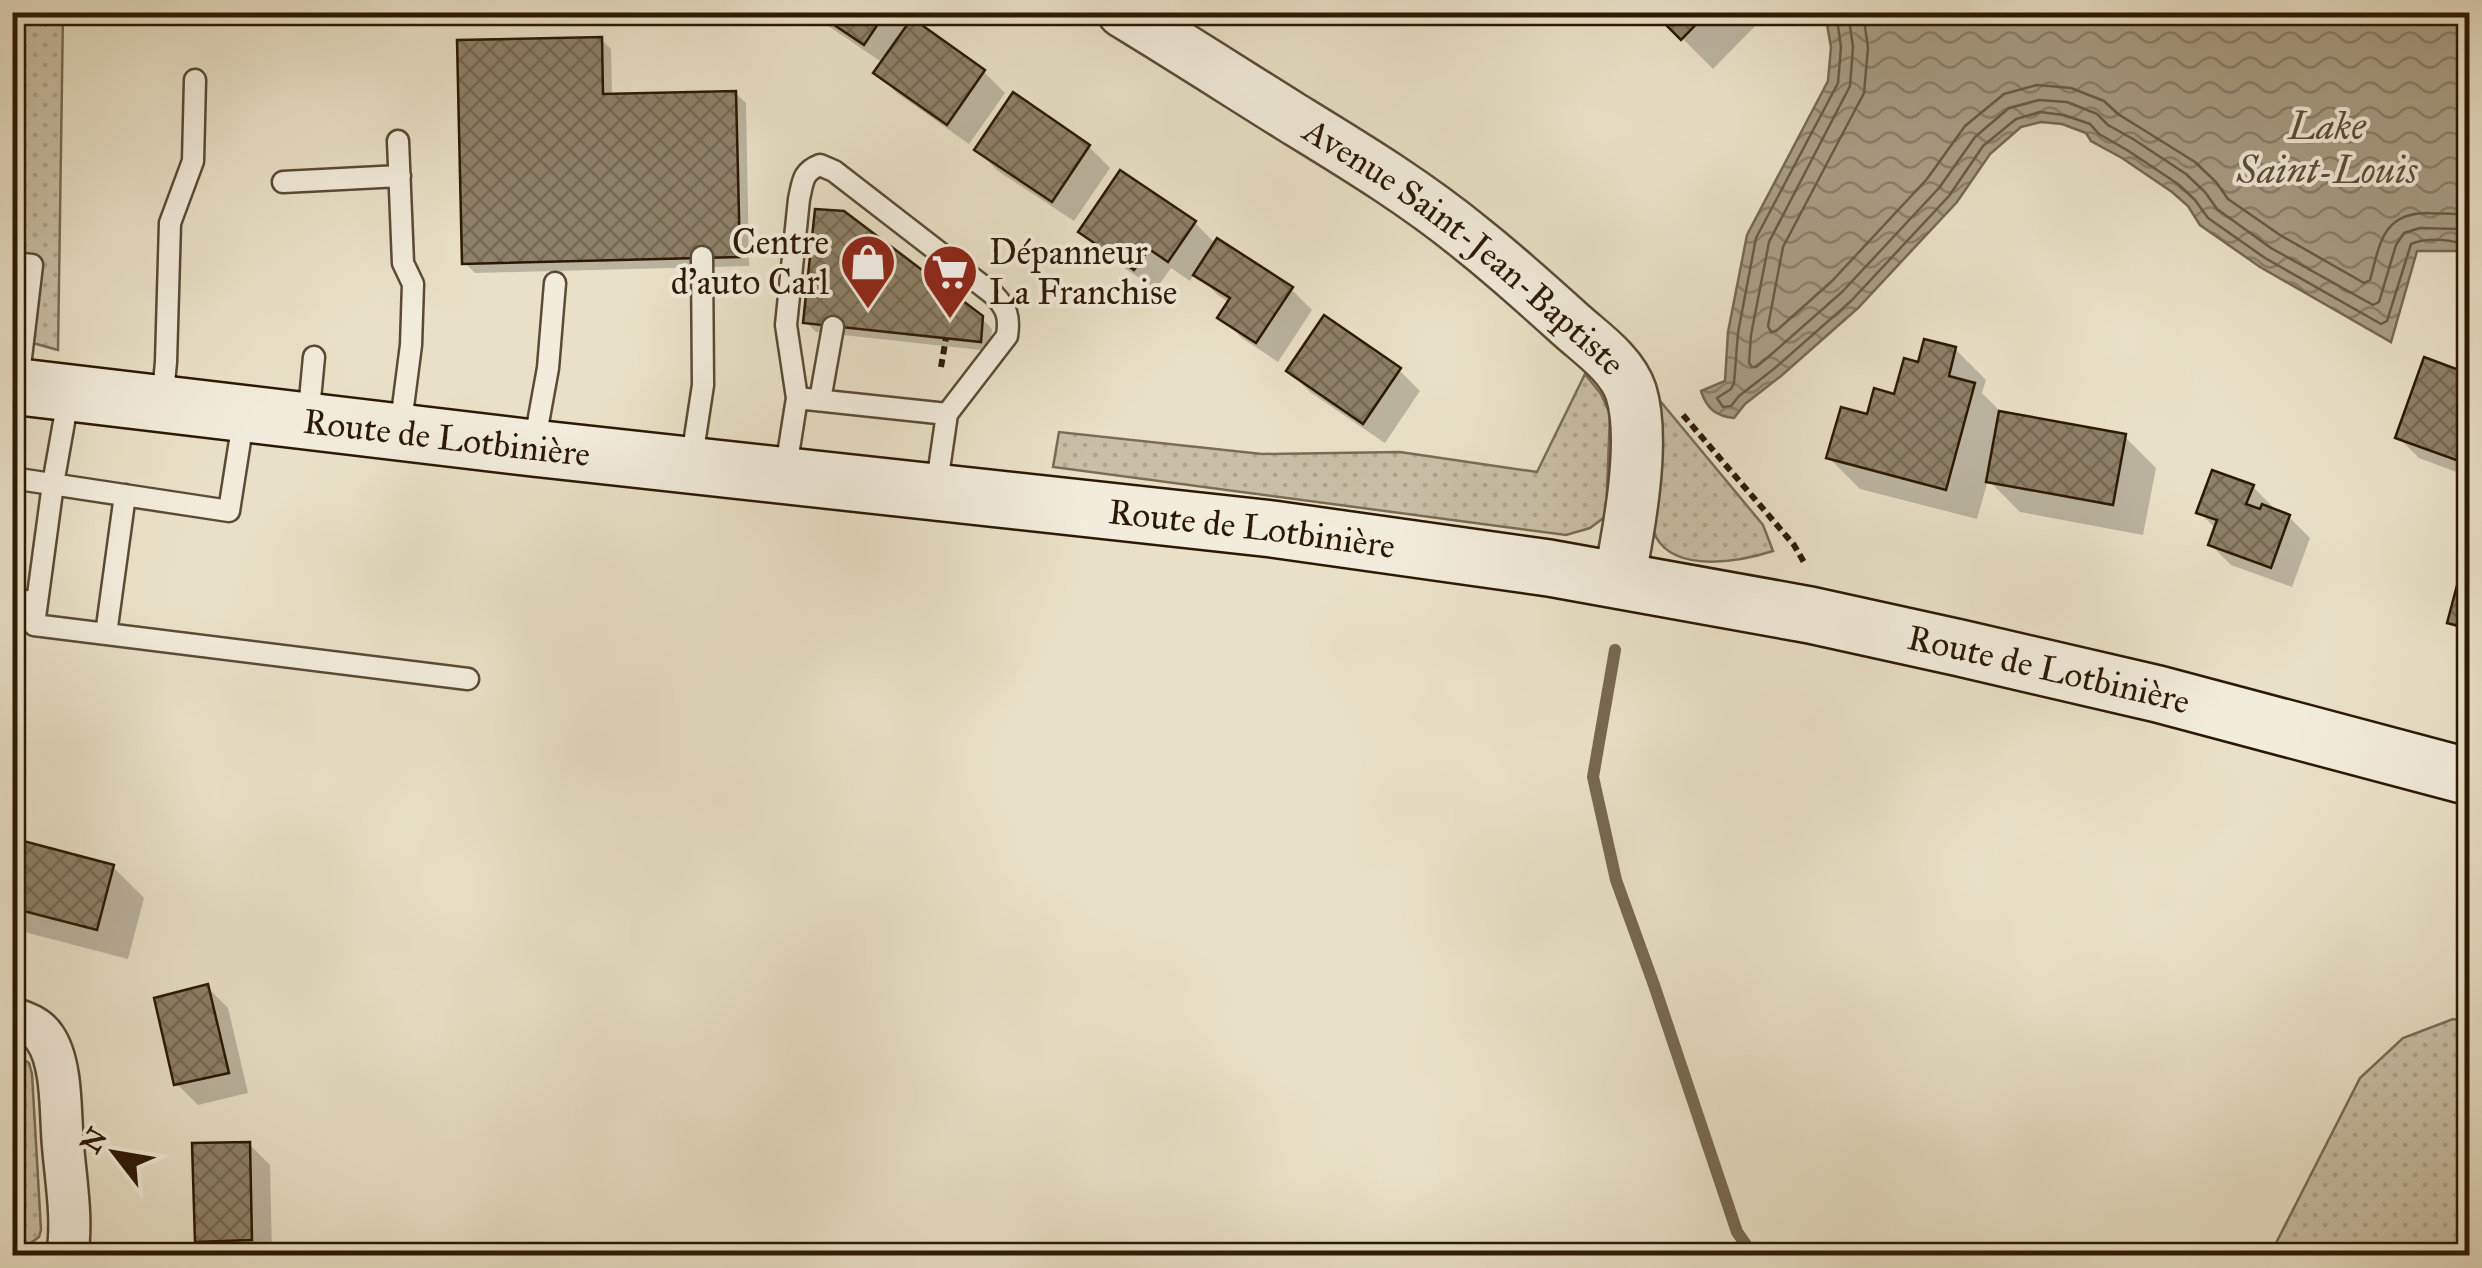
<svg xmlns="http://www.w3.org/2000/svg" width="2482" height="1268" font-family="'IM FELL Great Primer',serif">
	<defs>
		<pattern id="grass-dots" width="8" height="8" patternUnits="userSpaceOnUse" patternTransform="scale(2.5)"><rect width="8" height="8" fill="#c9bfa6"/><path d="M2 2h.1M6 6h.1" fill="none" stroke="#ada48d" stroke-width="1.8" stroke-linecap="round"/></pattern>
		<pattern id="water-waves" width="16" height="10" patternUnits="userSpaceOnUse" patternTransform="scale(2.5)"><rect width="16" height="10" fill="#a99d85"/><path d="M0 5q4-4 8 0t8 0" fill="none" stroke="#8a7f6b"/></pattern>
		<pattern id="building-cross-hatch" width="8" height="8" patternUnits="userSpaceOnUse" patternTransform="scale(2.5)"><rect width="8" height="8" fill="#8e8169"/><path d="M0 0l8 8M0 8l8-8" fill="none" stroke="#746954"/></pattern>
	</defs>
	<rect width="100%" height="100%" fill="#e9e1c7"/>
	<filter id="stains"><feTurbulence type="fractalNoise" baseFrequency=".002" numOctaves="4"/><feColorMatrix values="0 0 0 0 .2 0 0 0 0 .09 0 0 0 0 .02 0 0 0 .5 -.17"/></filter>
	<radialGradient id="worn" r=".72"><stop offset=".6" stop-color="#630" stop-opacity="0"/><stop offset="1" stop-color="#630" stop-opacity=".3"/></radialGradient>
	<path fill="url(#grass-dots)" stroke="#7a6c55" stroke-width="2.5" d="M 13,13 L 63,13 L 58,350 L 22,340 L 27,296 L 13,294 Z
		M 1585,374 L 1601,394 L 1610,414 L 1606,516 L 1590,528 L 1566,535 L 1053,467 L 1059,432 L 1262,454 L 1400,452 L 1537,472 Z
		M 1656,396 L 1763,525 L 1773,551 C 1742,561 1676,574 1656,537 C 1646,520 1655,422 1656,396 Z
		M 2453,1019 L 2469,1022 L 2469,1255 L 2270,1255 L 2360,1078 L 2403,1038 Z
		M 12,1052 L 29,1063 L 32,1074 L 41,1230 L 39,1237 L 28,1245 L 13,1237 Z"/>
	<path fill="url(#water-waves)" stroke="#776851" stroke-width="2.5" d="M 1825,13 L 2469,13 L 2469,258 L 2456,251 L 2417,251 L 2391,342 L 2260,267 L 2200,225 L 2188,206 L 2172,192 L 2122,158 L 2091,141 L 2086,133 L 2062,124 L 2041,122 L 2021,127 L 1990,154 L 1957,202 L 1858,308 L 1781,376 L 1745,404 L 1734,418 C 1716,416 1707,409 1701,391 L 1725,381 L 1728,332 L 1747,235 L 1828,81 L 1831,47 Z"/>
	<path fill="#0003" d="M 808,12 L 913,12 L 918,17 L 914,23 L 984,72 L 1005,93 L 969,144 L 897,93 L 876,73 L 883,63 Z
		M 1656,12 L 1763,12 L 1766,15 L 1713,69 Z
		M 601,39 L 611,49 L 612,96 L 735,93 L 746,103 L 749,266 L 475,273 L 465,263 Z
		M 1014,96 L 1089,147 L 1110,168 L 1074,221 L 998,171 L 977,150 Z
		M 1195,223 L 1216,244 L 1291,289 L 1312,310 L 1278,362 L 1242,338 L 1221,317 L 1230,303 L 1218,295 L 1195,273 L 1190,281 L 1171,268 L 1156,289 L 1102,253 L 1081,232 Z
		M 981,318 L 992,329 L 990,351 L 816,332 L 806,322 Z
		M 1955,349 L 1986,380 L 1982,393 L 2004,415 L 2125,437 L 2156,468 L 2143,535 L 2020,512 L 1988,480 L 1977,519 L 1860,489 L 1829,458 L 1869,417 L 1896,397 L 1920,365 Z
		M 1399,370 L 1420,391 L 1385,443 L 1310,392 L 1289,371 Z
		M 2470,376 L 2470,477 L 2419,458 L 2398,437 Z
		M 2253,487 L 2274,508 L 2272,511 L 2289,517 L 2310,538 L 2292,587 L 2231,565 L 2210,544 L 2216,529 L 2199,512 Z
		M 2470,550 L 2470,641 L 2450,622 Z
		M 12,841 L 113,867 L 144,898 L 128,959 L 28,933 L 12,917 Z
		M 207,987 L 228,1008 L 248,1093 L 198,1105 L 177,1084 Z
		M 249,1144 L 270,1165 L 272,1256 L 212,1256 L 198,1241 Z"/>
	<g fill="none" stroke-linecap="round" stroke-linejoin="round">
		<path stroke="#6a5b44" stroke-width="2.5" d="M 1836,12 L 1841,47 L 1838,83 L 1756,238 L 1738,333 L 1734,383 L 1731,389 L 1717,398 L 1723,407 L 1731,406 L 1739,396 L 1775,368 L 1851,301 L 1949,196 L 1983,146 L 2016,119 L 2040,112 L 2064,115 L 2090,124 L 2099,134 L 2127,150 L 2178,184 L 2195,200 L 2208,218 L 2265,258 L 2381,324 L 2387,321 L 2411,244 C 2427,237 2453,239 2470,247
			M 1848,12 L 1853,47 L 1850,86 L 1769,242 L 1751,335 L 1749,363 L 1752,367 L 1756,367 L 1767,358 L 1842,292 L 1939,188 L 1975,137 L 2009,108 L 2039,100 L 2067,102 L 2097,114 L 2108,125 L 2133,139 L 2186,174 L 2205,192 L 2217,209 L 2271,248 L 2373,305 L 2379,302 L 2396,245 L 2404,233 L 2420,228 L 2457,229 L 2470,233
			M 1863,12 L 1868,48 L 1864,93 L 1783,247 L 1768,326 L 1771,332 L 1776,331 L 1832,281 L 1927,179 L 1965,126 L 2004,94 L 2037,85 L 2071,88 L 2104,101 L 2118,114 L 2195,162 L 2216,182 L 2228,199 L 2280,235 L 2364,283 L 2370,280 C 2380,244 2382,213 2428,213 C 2442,214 2456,213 2470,216"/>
		<path stroke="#776851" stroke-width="12" d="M 1615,650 L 1593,777 L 1616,880 L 1654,985 L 1737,1232 L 1754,1256"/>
	</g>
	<path fill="url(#building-cross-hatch)" stroke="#2c1904" stroke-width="2.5" d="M 815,12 L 886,12 L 864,45 Z
		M 1653,12 L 1708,12 L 1681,40 Z
		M 912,18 L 985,70 L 947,125 L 873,73 Z
		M 602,37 L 603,94 L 736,91 L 740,257 L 462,264 L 457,40 Z
		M 1013,92 L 1090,145 L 1052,202 L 974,150 Z
		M 1120,170 L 1196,221 L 1168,262 L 1149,249 L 1134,270 L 1078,232 Z
		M 815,209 L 844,211 L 983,316 L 981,342 L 803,323 Z
		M 1217,238 L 1293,287 L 1256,343 L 1217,318 L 1230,298 L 1193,275 Z
		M 1324,315 L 1401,368 L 1363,424 L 1286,371 Z
		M 1924,339 L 1956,347 L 1949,376 L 1975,383 L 1946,490 L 1826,458 L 1841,407 L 1867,414 L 1874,388 L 1894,394 L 1904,358 L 1918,362 Z
		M 2424,357 L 2470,374 L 2470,465 L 2395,438 Z
		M 1999,411 L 2126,434 L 2113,505 L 1986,482 Z
		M 2212,470 L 2254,485 L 2246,504 L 2260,509 L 2262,504 L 2290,515 L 2271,568 L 2208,545 L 2217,520 L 2196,513 Z
		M 2468,544 L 2470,545 L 2470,629 L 2447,623 Z
		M 12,838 L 114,865 L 97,930 L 12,908 Z
		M 208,984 L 229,1073 L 174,1085 L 154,998 Z
		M 250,1142 L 252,1240 L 195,1242 L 192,1143 Z"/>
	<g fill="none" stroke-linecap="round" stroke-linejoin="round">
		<g stroke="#5b4b35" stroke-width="25">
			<path id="service" d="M 398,141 L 403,263 L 413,284 L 411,345 L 400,430
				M 283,182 L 400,176
				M 12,263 L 32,265 L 18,383
				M 69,394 L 53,484 L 34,625 L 468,679
				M 797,398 L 786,325 L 799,199 C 803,182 802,172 820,165 L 834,171 L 993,294 C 1007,308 1010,317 1007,336 L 947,414
				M 820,400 L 833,327
				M 162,404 L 166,362 L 170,223 L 193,161 L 195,80
				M 308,420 L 314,357
				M 534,445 L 548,368 L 555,283
				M 691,464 L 703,385 L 702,257
				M 785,474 L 797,398 L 947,414 L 936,490
				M 12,478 L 229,511 L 244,415
				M 12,600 L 37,602
				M 106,634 L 125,495"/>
		</g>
		<g stroke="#5b4b35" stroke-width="45">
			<path id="minor" d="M 12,1018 C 25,1022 38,1027 45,1038 C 63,1064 60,1114 63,1146 C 66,1182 73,1220 67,1256"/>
		</g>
		<g stroke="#5b4b35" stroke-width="55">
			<g id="tertiary">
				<path id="s1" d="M 1123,12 C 1179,46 1235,82 1291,117 C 1353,155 1416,193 1473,240 C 1507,267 1539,296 1571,325 C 1591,343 1622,364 1631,392 C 1646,440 1629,530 1619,580"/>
			</g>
		</g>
		<g stroke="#2c1904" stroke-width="60">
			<g id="secondary">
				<path id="s2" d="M 12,386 L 533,448 L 1272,529 L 1549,568 L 1810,615 L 1960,648 L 2158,694 L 2470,777"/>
			</g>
		</g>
		<path stroke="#2c1904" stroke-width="6" stroke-dasharray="8 5" stroke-linecap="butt" d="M 941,367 L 946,338
			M 1683,415 L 1794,545 L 1805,564"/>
		<use href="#service" stroke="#f1ecdb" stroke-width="20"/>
		<use href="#minor" stroke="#f1ecdb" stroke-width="40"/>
		<use href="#tertiary" stroke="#f1ecdb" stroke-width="50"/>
		<use href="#secondary" stroke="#f1ecdb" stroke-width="55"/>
	</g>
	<defs>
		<g id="shop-pin" transform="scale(2.875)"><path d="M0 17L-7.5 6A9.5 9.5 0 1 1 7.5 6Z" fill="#8f2418" stroke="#f1ecdb"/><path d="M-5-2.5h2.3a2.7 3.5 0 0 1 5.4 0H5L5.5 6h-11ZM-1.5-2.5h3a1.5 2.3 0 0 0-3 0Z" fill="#fff"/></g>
		<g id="supermarket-pin" transform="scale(2.875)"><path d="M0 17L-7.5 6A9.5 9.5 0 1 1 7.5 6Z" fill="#8f2418" stroke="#f1ecdb"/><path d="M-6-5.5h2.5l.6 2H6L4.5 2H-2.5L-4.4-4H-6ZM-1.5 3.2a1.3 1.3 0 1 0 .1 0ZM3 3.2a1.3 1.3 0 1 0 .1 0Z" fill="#fff"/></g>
	</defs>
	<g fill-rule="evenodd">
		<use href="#shop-pin" x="868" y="262"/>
		<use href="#supermarket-pin" x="950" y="272"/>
	</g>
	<g text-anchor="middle" stroke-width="8" stroke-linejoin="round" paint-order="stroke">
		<g font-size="35" fill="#2c1904" stroke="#f1ecdb" text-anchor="end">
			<text x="829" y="254">Centre<tspan x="829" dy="40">d'auto Carl</tspan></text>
			<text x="989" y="264" text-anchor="start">Dépanneur<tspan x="989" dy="40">La Franchise</tspan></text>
		</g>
		<g font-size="35" fill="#2c1904" stroke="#f1ecdb">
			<text dy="12" stroke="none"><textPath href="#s1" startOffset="415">Avenue Saint-Jean-Baptiste</textPath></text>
			<text dy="12" stroke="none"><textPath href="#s2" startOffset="438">Route de Lotbinière</textPath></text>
			<text dy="12" stroke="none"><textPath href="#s2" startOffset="1248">Route de Lotbinière</textPath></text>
			<text dy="12" stroke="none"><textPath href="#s2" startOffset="2058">Route de Lotbinière</textPath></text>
		</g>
		<g font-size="38" font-style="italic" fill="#5e4e38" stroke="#f1ecdb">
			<text x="2327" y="139">Lake<tspan x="2327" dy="44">Saint-Louis</tspan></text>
		</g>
	</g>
	<rect width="2482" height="1268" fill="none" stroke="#e9e1c7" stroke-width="50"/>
	<rect x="15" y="15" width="2452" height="1238" fill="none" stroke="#2c1904" stroke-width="5"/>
	<rect x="25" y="25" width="2432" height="1218" fill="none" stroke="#2c1904" stroke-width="2.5"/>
	<g transform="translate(115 1153) rotate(301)" stroke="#f1ecdb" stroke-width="8" paint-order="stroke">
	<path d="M0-8L18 38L0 25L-18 38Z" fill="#2c1904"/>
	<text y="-15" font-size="28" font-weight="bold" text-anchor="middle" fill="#2c1904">N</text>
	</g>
	<rect width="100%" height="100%" filter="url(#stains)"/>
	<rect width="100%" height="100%" fill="url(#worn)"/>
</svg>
